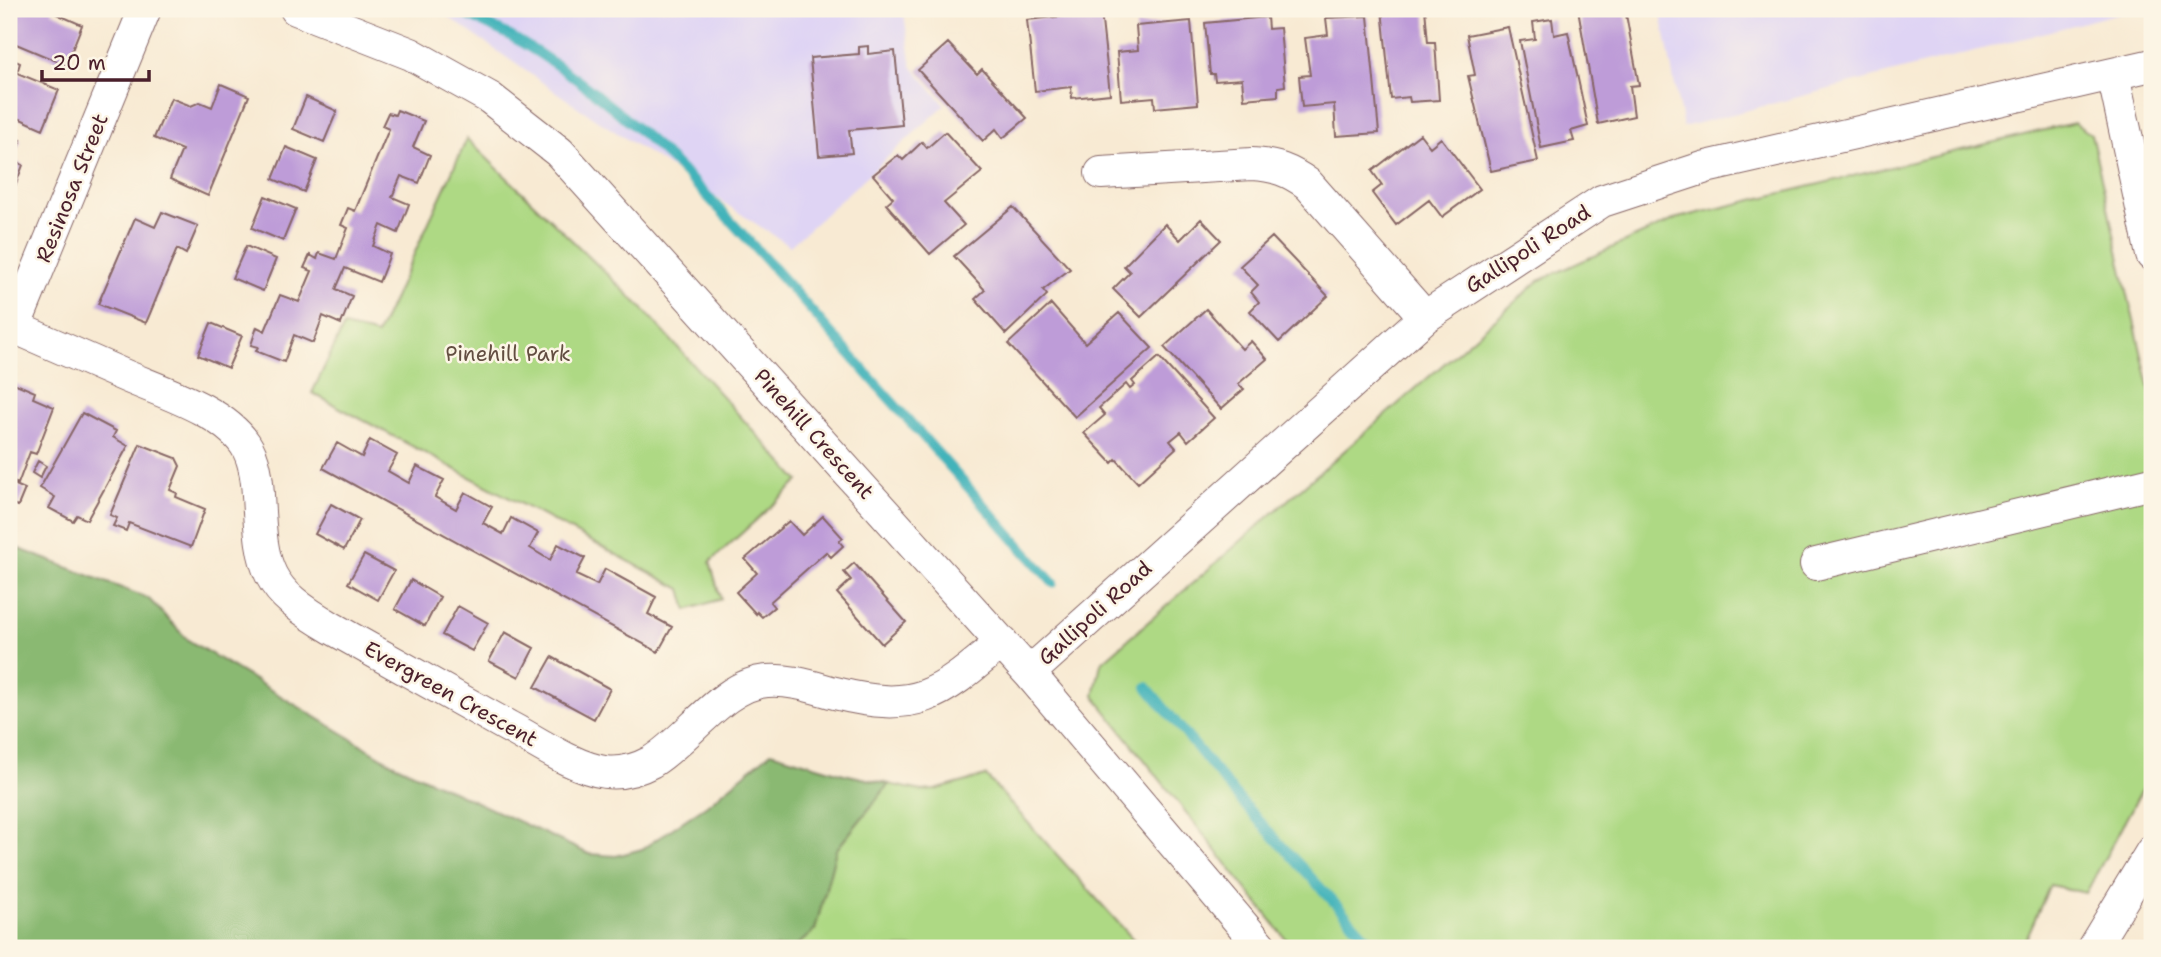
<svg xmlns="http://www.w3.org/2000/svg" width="2161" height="957" font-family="'Shantell Sans',sans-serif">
	<rect width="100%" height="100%" fill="#fcf5e5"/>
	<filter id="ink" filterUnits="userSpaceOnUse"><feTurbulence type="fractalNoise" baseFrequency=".0143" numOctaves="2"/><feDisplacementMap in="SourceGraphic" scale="14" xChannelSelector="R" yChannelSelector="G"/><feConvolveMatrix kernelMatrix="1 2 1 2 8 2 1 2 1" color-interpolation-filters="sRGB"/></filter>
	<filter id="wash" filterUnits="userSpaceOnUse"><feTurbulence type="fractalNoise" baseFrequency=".00686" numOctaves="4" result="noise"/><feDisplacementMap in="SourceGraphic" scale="28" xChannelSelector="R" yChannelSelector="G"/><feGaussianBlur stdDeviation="1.57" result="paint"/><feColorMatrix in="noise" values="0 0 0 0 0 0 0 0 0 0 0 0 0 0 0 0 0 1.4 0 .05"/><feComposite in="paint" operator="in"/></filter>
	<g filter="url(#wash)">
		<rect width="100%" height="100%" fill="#f8ead3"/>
		<path fill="#dfd4f4" d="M 437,9 L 960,9 L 904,14 L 912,66 L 945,105 L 790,246 L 579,108 Z
			M 1660,9 L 2135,9 L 1683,127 Z"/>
		<path fill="#aed984" stroke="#7c7c58" stroke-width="2" d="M 2074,123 L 2091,134 L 2152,399 L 2152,771 L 2086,893 L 2050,885 L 2022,948 L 1293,948 L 1094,696 L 1101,663 L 1540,280 L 1678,218 Z
			M 467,139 L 641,307 L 799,481 L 710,562 L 721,599 L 687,610 L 681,589 L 312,393 L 344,326 L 377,335 Z
			M 986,776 L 1141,948 L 794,948 L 815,930 L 836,850 L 889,784 L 922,791 L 935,790 Z"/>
		<path fill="#8ab972" stroke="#6a6c4e" stroke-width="2" d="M 9,545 L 148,598 L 188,640 L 392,763 L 589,854 L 616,856 L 642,849 L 707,805 L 771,752 L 844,774 L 889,784 L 836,850 L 815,930 L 794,948 L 9,948 Z"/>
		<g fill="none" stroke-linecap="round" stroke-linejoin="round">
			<path stroke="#43b3ba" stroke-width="10" d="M 452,9 C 474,19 498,28 519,41 C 642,114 737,227 831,333 C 905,416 979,499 1053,583
				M 1147,687 L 1239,799 L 1376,948"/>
		</g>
		<g id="blocks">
			<path fill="#be9cd8" d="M 9,9 L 54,9 L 52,12 L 82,25 L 66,65 L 9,41 Z
				M 1382,9 L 1425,9 L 1428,42 L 1435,42 L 1439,100 L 1410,102 L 1409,97 L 1391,99 Z
				M 1578,9 L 1625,9 L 1639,85 L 1630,86 L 1634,116 L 1598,124 Z
				M 1101,12 L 1110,94 L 1072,98 L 1071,87 L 1035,91 L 1027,20 Z
				M 1368,16 L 1379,133 L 1336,136 L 1334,104 L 1302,107 L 1299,76 L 1310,75 L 1305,38 L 1328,35 L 1326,18 Z
				M 1267,17 L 1268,29 L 1280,28 L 1285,86 L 1278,87 L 1278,96 L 1244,99 L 1242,79 L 1215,81 L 1214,74 L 1210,74 L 1205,23 Z
				M 1552,19 L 1554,35 L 1568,32 L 1588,126 L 1571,131 L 1574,141 L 1541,148 L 1520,41 L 1535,39 L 1533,22 Z
				M 1191,21 L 1198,104 L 1155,108 L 1154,97 L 1121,100 L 1117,52 L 1138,50 L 1136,26 Z
				M 1508,27 L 1538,161 L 1491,171 L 1468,76 L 1475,75 L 1467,35 Z
				M 948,43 L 977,74 L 982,69 L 1027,118 L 1003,138 L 996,129 L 983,141 L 918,70 Z
				M 868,46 L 868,54 L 895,51 L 902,125 L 849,130 L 852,153 L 819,156 L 810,58 L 859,54 L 859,47 Z
				M 9,58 L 20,63 L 17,73 L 59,90 L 43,129 L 9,114 Z
				M 221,84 L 249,96 L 208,196 L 170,179 L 182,150 L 154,138 L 171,98 L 191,106 L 200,102 L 212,107 Z
				M 306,97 L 337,111 L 324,142 L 293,129 Z
				M 397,110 L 424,121 L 413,147 L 430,155 L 419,183 L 401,176 L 392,197 L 409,204 L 398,233 L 381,225 L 373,246 L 390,254 L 379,282 L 345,268 L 336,289 L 352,296 L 341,324 L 323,316 L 313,343 L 294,335 L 284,362 L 256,351 L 258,347 L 251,345 L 257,327 L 265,331 L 280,295 L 299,302 L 312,271 L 304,268 L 310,255 L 317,259 L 319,253 L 336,259 L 348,228 L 341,225 L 348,208 L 355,211 L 389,129 L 382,126 L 388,113 L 395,115 Z
				M 945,132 L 982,172 L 944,203 L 964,225 L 930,254 L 886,204 L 893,198 L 873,175 L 898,155 L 903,160 L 922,142 L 927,148 Z
				M 1420,134 L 1430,147 L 1441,138 L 1480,189 L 1442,217 L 1429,200 L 1396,225 L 1372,193 L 1382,185 L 1372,171 Z
				M 9,135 L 21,140 L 13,160 L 23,165 L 14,189 L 9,187 Z
				M 286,147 L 317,160 L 304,192 L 273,179 Z
				M 265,196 L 296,209 L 283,241 L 252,228 Z
				M 1013,207 L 1070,269 L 1043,290 L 1047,295 L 1006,334 L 975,299 L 985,290 L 954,256 Z
				M 162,212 L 198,226 L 186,254 L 177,249 L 146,323 L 98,304 L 135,218 L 155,227 Z
				M 1201,219 L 1221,240 L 1141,317 L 1113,289 L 1130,272 L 1124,266 L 1165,224 L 1180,240 Z
				M 1272,237 L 1328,296 L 1279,342 L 1250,311 L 1259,302 L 1251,292 L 1258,285 L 1240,266 Z
				M 246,246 L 276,259 L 263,291 L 232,278 Z
				M 1051,304 L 1085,343 L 1119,313 L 1152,348 L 1075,417 L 1008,344 Z
				M 1206,309 L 1242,349 L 1251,341 L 1267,359 L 1238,384 L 1244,389 L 1221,409 L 1164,347 Z
				M 211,323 L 242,336 L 228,368 L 198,355 Z
				M 1159,357 L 1214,418 L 1188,441 L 1181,432 L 1170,441 L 1176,448 L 1138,483 L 1116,459 L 1112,463 L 1084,433 L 1105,415 L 1099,408 L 1126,384 L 1130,389 L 1135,385 L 1132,381 Z
				M 9,381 L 35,392 L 33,398 L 54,407 L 36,454 L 30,452 L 18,484 L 9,480 Z
				M 82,413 L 116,431 L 113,437 L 128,446 L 87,520 L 77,515 L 73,521 L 49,508 L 55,497 L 40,488 Z
				M 370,440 L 397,455 L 388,471 L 409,483 L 417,466 L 444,480 L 435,497 L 456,509 L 465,492 L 492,507 L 483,523 L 503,534 L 511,518 L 538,533 L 530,548 L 550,560 L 558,544 L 585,558 L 576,575 L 597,585 L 605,569 L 656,597 L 648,614 L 672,627 L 658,652 L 323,468 L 337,443 L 362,457 Z
				M 140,444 L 176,458 L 180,466 L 170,490 L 177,493 L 176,497 L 205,509 L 191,547 L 129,523 L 126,531 L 113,526 L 117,518 L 110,515 Z
				M 38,461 L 46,466 L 40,478 L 32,473 Z
				M 11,483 L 25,489 L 18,506 L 9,503 Z
				M 331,504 L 360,520 L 344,550 L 315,534 Z
				M 823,516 L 843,538 L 839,541 L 843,546 L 831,557 L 826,552 L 770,602 L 774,607 L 762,617 L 757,612 L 756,614 L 736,592 L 757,573 L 745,559 L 789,521 L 802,535 Z
				M 364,555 L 394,571 L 378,600 L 348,583 Z
				M 854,563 L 906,622 L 882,644 L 837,593 L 851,580 L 844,572 Z
				M 411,580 L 440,597 L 425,626 L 395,609 Z
				M 458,606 L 488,623 L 472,651 L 442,635 Z
				M 505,632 L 534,648 L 519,677 L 489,661 Z
				M 552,657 L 610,689 L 594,719 L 535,687 Z"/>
		</g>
	</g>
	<g filter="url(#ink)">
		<use href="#blocks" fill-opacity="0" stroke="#876666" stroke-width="2"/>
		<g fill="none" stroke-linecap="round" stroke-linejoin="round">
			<g stroke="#876666" stroke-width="34">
				<path id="minor" d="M 296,9 L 411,54 L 490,98 L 559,152 L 1029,673 L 1262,948
					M 2113,74 L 2152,255
					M 1101,173 L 1252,164 C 1275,165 1290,171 1308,184 L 1425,317
					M 9,325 C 46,341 84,358 121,374 C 159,391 221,409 245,444 C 255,459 257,478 258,495 C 262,571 265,589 332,628 C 391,661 450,694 509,727 C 536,741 574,768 605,772 C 621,774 638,769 651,762 C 688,740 723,684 767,681 C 789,679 813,687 835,693 C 919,714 939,695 1002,642
					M 14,328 L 145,9
					M 1816,564 L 2152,483
					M 1029,673 L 1425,317 L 1602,201 L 1706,167 L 2152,65
					M 2093,948 L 2152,851"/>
			</g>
			<use href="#minor" stroke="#fff" stroke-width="32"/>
		</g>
	</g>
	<g text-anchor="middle" stroke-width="5" stroke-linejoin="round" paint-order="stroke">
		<g font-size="21" fill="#4a1f2b" stroke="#fcf5e5">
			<text transform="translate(72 188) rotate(-68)" y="7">Resinosa Street</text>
			<text transform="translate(1528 249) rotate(-33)" y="7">Gallipoli Road</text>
			<text transform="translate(814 434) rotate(48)" y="7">Pinehill Crescent</text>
			<text transform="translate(1095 613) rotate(-42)" y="7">Gallipoli Road</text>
			<text transform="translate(451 694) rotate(29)" y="7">Evergreen Crescent</text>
		</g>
		<g font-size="21" fill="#634e41" stroke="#fcf5e5">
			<text x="508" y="361">Pinehill Park</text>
		</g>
	</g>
	<rect width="2161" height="957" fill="none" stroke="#fcf5e5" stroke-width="35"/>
	<path d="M42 70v10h107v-10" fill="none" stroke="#4a1f2b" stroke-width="3.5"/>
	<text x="52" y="70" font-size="21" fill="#4a1f2b" stroke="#fcf5e5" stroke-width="5" paint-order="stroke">20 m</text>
</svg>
